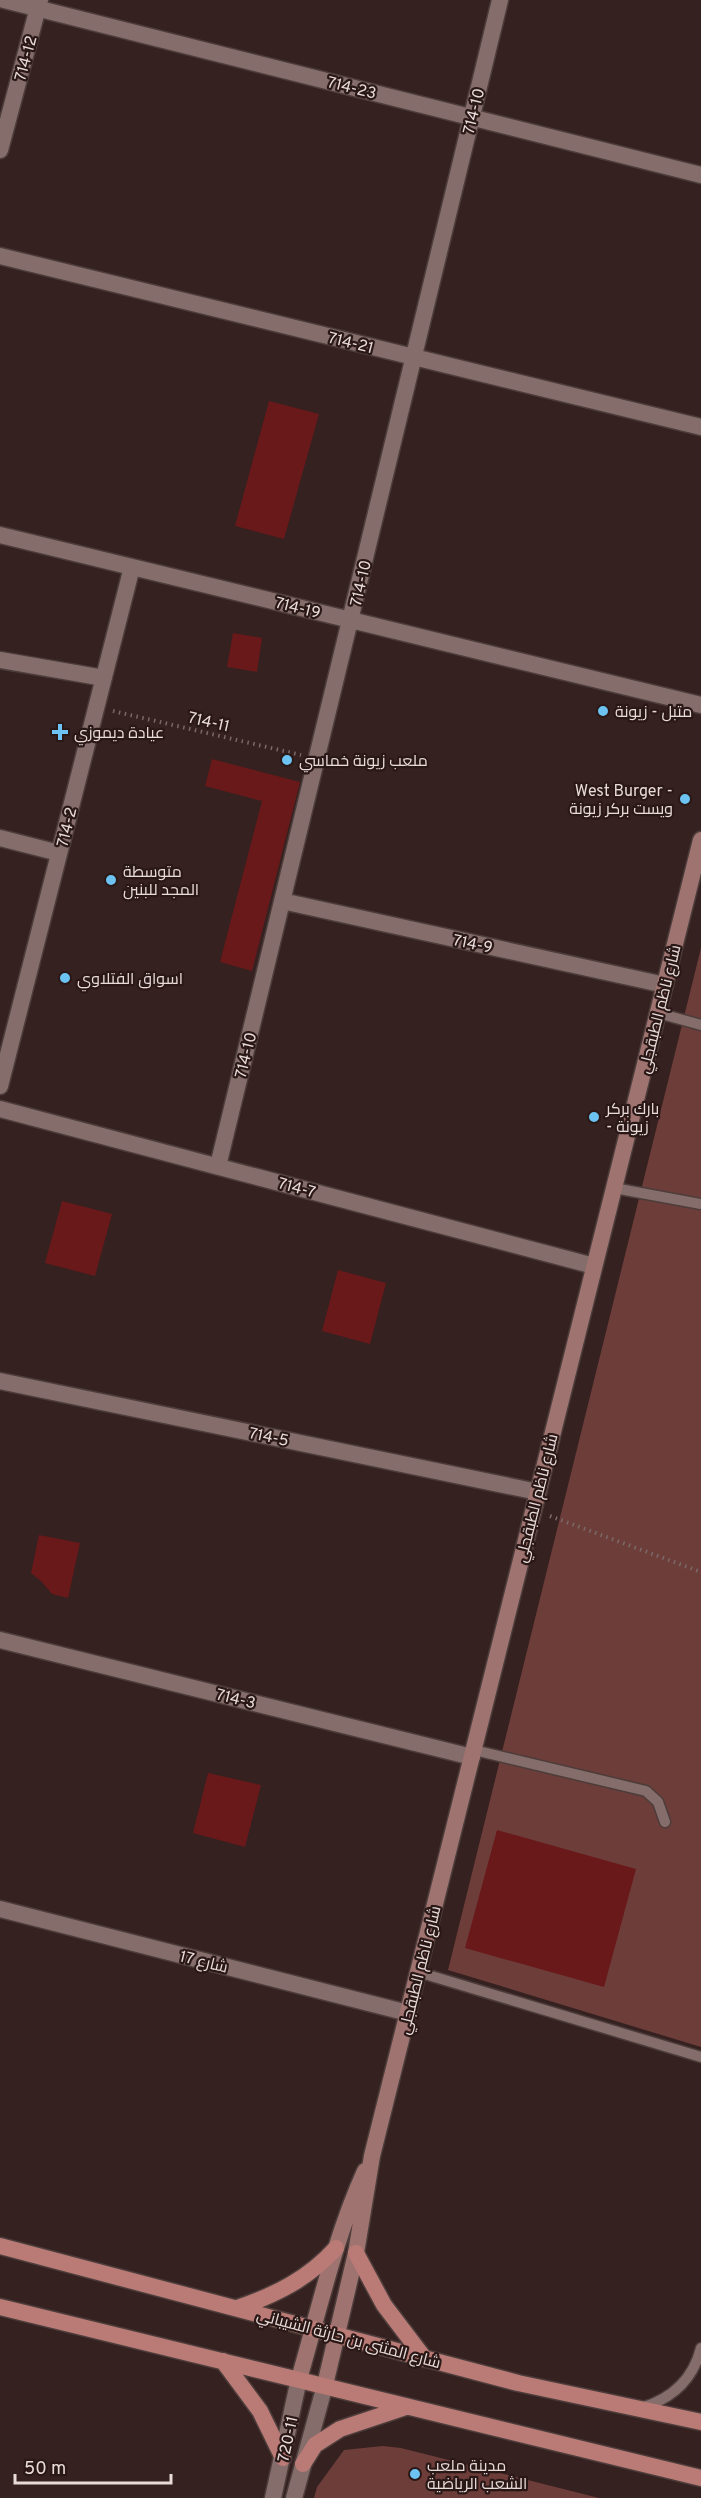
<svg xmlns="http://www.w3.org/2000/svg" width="701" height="2498" font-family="Overpass,Cairo,sans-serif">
	<rect width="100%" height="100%" fill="#352120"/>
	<path fill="#6d3d3a" d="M 701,948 L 701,2047 L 448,1970 Z
		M 383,2446 L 401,2448 L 599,2498 L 314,2498 L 317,2487 L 344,2450 Z"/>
	<path fill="#69191a" d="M 269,401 L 319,414 L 284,539 L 235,526 Z
		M 233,633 L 262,638 L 257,672 L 227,667 Z
		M 212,759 L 300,782 L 252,971 L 220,962 L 262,801 L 205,786 Z
		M 62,1201 L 112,1214 L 95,1276 L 45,1263 Z
		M 338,1270 L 386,1283 L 370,1344 L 322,1331 Z
		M 39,1535 L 80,1543 L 68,1598 L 52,1594 L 41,1581 L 31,1573 Z
		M 208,1773 L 261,1785 L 245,1847 L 193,1833 Z
		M 497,1830 L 636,1869 L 604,1987 L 465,1948 Z"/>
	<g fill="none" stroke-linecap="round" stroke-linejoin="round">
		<g stroke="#4c3d3b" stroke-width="13">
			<path id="service" d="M 658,1013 L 701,1025
				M 614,1188 L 701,1204
				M 474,1750 L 646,1791 L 658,1802 L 665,1822
				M 418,1972 L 701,2057
				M 641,2408 C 671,2399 693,2380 701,2348"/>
		</g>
		<g stroke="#4c3d3b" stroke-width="19">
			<path id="minor" d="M 4,0 L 701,175
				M 0,150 L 40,0
				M 0,256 L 701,427
				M 0,535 L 701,705
				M 0,660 L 104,678
				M 0,838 L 59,853
				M 282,901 L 665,985
				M 0,1086 L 132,567
				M 0,1109 L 594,1266
				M 218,1166 L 500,0
				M 0,1381 L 538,1492
				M 0,1640 L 472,1757
				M 0,1909 L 408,2013
				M 273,2498 L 299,2379
				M 294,2498 L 325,2385"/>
		</g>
		<g stroke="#4c3d3b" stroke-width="19">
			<path id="secondary" d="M 299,2379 C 319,2310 335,2237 365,2171
				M 325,2385 L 356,2253 L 372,2156 L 701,840"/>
		</g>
		<g stroke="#4c3d3b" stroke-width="19">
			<path id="primary" d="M 0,2246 L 518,2383 L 701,2422
				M 356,2253 L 384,2305 L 425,2359
				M 0,2307 L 701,2478
				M 237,2308 C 276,2295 309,2278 336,2248
				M 223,2361 L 260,2411 L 283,2458
				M 303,2464 L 315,2445 L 340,2429 L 406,2407"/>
		</g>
		<path stroke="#7b6968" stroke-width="4" stroke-dasharray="1.5 4.5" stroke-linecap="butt" d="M 113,711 L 301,755
			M 550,1516 L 701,1572"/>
		<use href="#service" stroke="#846d6a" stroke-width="10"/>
		<use href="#minor" stroke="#846d6a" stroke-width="16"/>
		<use href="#secondary" stroke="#9f7470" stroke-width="16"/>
		<use href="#primary" stroke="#ba7a75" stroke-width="16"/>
	</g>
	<g fill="#6cc3f2" stroke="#2a1817" stroke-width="2">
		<circle cx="603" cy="711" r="6"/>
		<path d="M57 723h6v6h6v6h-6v6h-6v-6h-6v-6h6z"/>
		<circle cx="287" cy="760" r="6"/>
		<circle cx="685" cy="799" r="6"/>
		<circle cx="111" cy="880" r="6"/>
		<circle cx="65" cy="978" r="6"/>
		<circle cx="594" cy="1117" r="6"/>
		<circle cx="415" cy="2474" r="6"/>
	</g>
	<g text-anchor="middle" stroke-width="4.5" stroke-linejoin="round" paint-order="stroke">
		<g font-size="16" fill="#e9dbda" stroke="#2a1817">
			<text transform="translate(25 58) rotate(-75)" y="6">714-12</text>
			<text transform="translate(352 87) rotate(14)" y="6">714-23</text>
			<text transform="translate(473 111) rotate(-76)" y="6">714-10</text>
			<text transform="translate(351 342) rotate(14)" y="6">714-21</text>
			<text transform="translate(360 583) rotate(-77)" y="6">714-10</text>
			<text transform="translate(298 607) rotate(14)" y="6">714-19</text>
			<text transform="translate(209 721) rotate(13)" y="6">714-11</text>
			<text transform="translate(66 827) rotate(-76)" y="6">714-2</text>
			<text transform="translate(473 943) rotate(12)" y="6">714-9</text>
			<text transform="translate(659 1009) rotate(-76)" y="6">شارع ناظم الطبقجلي</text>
			<text transform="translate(245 1055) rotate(-76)" y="6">714-10</text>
			<text transform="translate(297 1187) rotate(15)" y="6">714-7</text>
			<text transform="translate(269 1436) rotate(12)" y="6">714-5</text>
			<text transform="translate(536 1498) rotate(-76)" y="6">شارع ناظم الطبقجلي</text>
			<text transform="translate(236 1698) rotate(14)" y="6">714-3</text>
			<text transform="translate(204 1961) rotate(14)" y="6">شارع 17</text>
			<text transform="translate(419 1970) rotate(-76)" y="6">شارع ناظم الطبقجلي</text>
			<text transform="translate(349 2338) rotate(15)" y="6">شارع المثنى بن حارثة الشيباني</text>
			<text transform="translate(287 2439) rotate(-78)" y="6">720-11</text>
		</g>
		<g font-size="16" fill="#e9dbda" stroke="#2a1817" text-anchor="start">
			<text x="615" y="717">متبل - زيونة</text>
			<text x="74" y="738">عيادة ديموزي</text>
			<text x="299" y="766">ملعب زيونة خماسي</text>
			<text x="673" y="796" text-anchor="end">West Burger -<tspan x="673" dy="18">ويست بركر زيونة</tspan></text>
			<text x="123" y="877">متوسطة<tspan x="123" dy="18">المجد للبنين</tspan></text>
			<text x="77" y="984">اسواق الفتلاوي</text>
			<text x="606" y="1114">بارك بركر<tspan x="606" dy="18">- زيونة</tspan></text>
			<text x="427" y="2471">مدينة ملعب<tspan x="427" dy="18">الشعب الرياضية</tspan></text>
		</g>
	</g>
	<path d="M15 2474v9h156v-9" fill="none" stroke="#e9dbda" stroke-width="3"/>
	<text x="24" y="2474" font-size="18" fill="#e9dbda" stroke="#2a1817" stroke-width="4.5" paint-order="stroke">50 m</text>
</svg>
